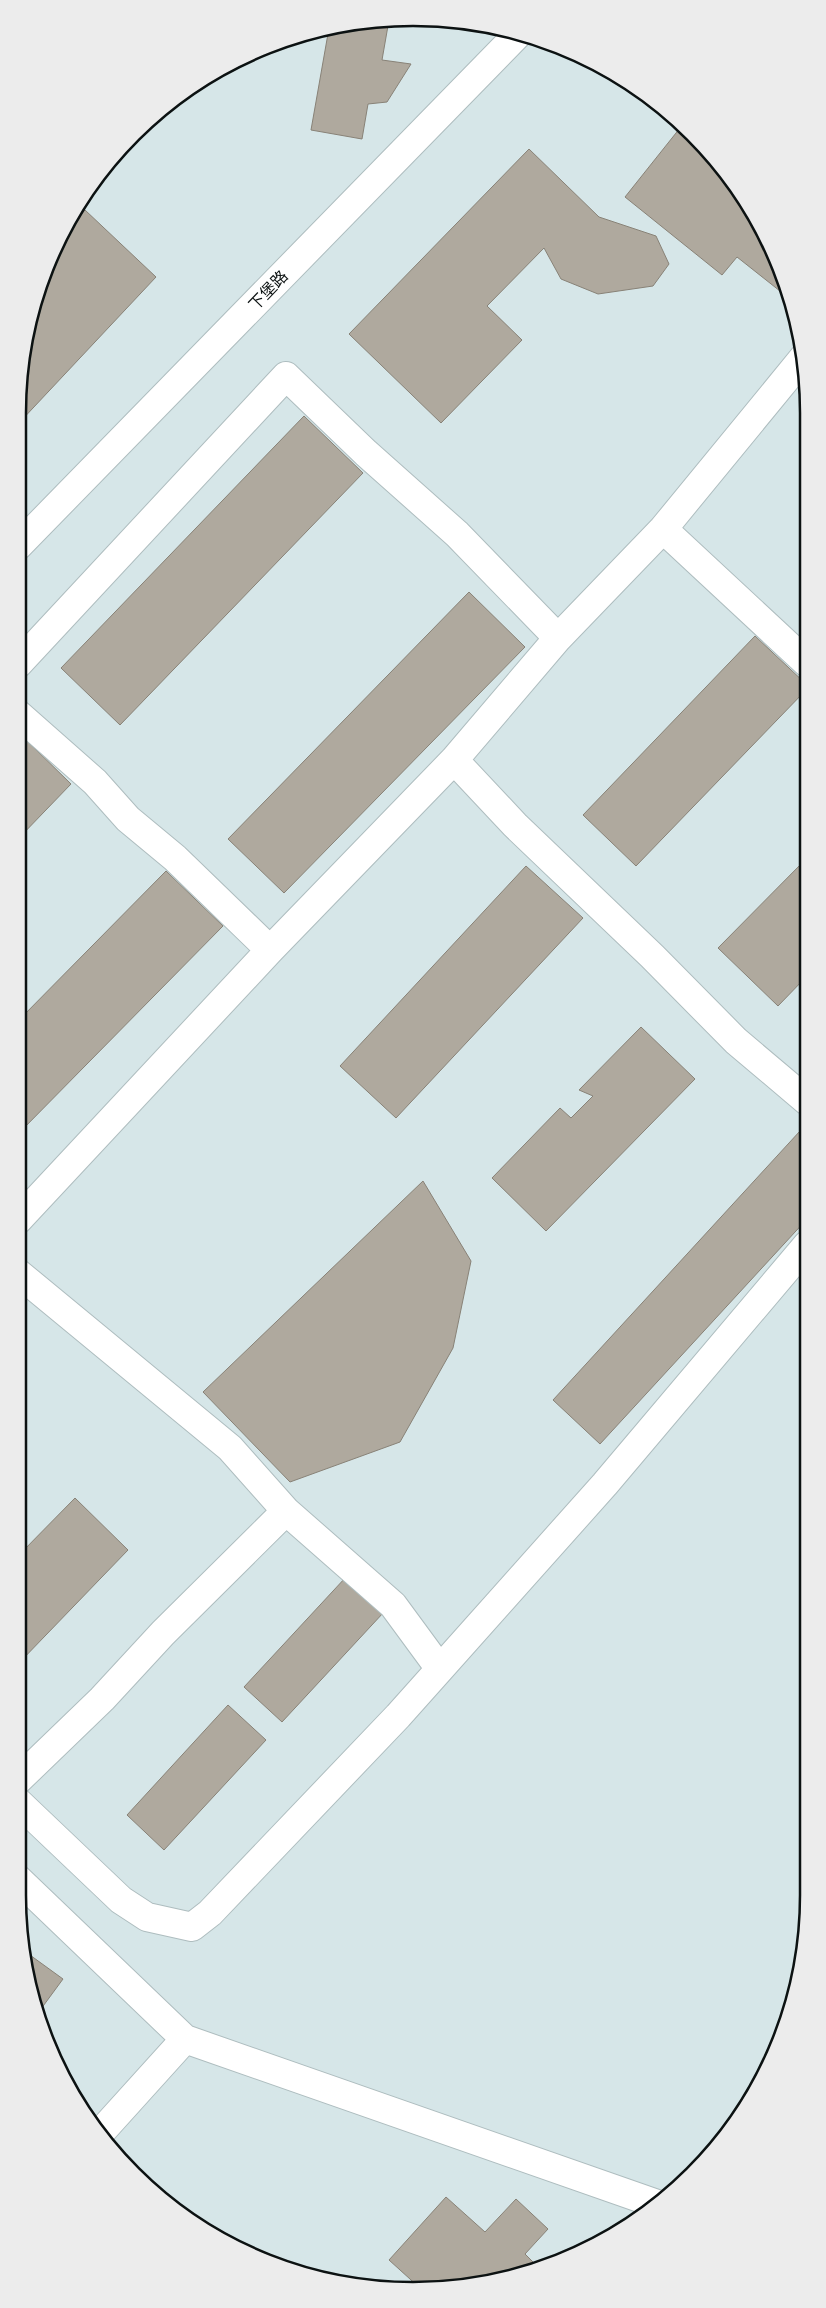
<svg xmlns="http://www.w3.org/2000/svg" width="826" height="2308" font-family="'Nunito Sans','Noto Sans SC',sans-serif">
	<rect width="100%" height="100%" fill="#d6e6e8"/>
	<path fill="#afa99e" stroke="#888277" d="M 389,20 L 382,60 L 411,64 L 387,102 L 368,104 L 362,139 L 311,130 L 329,28 L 361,21 Z
		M 680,128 L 710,152 L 768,238 L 785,295 L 737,257 L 722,275 L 625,197 Z
		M 529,149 L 599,217 L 656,236 L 669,264 L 653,286 L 598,294 L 561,279 L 544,248 L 487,306 L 522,340 L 441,423 L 349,334 Z
		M 85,210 L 156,277 L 18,424 L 31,311 L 58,239 Z
		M 304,416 L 363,473 L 120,725 L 61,668 Z
		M 469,592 L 525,647 L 284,893 L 228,839 Z
		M 755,636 L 806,684 L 806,690 L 636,866 L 583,815 Z
		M 18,732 L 71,784 L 18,839 Z
		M 806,859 L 806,977 L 778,1006 L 718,948 Z
		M 526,866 L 583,918 L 396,1118 L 340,1066 Z
		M 166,871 L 223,926 L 18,1134 L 18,1021 Z
		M 641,1027 L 695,1079 L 546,1231 L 492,1178 L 560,1108 L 571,1118 L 593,1096 L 579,1090 Z
		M 800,1131 L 807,1137 L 807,1219 L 600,1444 L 553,1400 Z
		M 423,1181 L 471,1261 L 453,1348 L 400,1442 L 290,1482 L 203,1392 Z
		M 75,1498 L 128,1550 L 18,1664 L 18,1576 L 26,1567 L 18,1563 L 18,1556 Z
		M 346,1577 L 384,1612 L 282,1722 L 244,1687 Z
		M 228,1705 L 266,1740 L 164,1850 L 127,1815 Z
		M 23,1950 L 63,1979 L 38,2013 L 25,1972 Z
		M 446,2197 L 485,2232 L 516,2199 L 548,2229 L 525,2254 L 538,2267 L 515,2277 L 439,2290 L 421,2289 L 389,2260 Z"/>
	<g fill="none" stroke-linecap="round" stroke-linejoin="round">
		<g stroke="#aebdbf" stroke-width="30">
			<path id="minor" d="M 663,529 L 806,662
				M 18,546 L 519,33
				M 18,664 L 286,376 L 366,453 L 457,534 L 558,638
				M 18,714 L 95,782 L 128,819 L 175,858 L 270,950
				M 454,760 L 515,825 L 652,956 L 736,1041 L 807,1101
				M 18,1220 L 270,950 L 454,760 L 558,638 L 663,529 L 804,357
				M 18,1273 L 230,1448 L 286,1511 L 393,1605 L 440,1669
				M 18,1780 L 102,1699 L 163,1633 L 286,1511
				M 18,1802 L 121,1900 L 147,1917 L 192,1927 L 210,1913 L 398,1716 L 440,1669 L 605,1484 L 807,1245
				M 18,1879 L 185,2039 L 657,2204
				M 101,2132 L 185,2039"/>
		</g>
		<use href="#minor" stroke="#fff" stroke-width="28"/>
	</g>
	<g text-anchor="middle" stroke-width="5" stroke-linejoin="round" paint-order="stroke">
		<g font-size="16" fill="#0c1212" stroke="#fff">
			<text transform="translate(268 290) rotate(-46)" y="6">下堡路</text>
		</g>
	</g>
	<path d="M0 0H826V2308H0ZM413 26H413A387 387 0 0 1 800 413V1895A387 387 0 0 1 413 2282H413A387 387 0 0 1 26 1895V413A387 387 0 0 1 413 26Z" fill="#ececec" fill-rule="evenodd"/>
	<path fill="none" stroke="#0c1212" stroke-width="2.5" d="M413 26H413A387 387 0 0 1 800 413V1895A387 387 0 0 1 413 2282H413A387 387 0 0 1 26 1895V413A387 387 0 0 1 413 26Z"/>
</svg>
